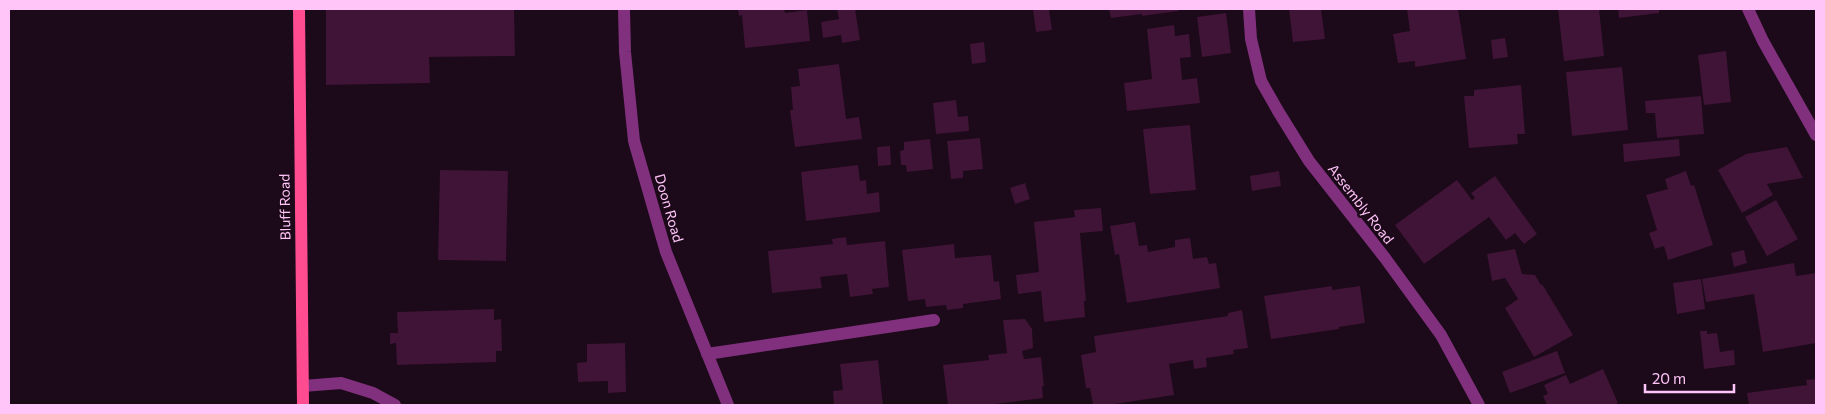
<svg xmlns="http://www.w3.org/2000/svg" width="1825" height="414" font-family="Commissioner,sans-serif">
	<rect width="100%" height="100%" fill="#1c0919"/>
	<path fill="#3f1436" d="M 326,9 L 514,9 L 515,56 L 429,57 L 430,83 L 326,85 Z
		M 738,9 L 784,9 L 785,13 L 807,10 L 810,41 L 745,48 L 742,15 L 739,16 Z
		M 837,9 L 855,9 L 860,40 L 842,43 L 841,35 L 823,38 L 821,22 L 839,19 Z
		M 1033,9 L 1049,9 L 1052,30 L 1036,32 Z
		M 1109,9 L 1178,9 L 1178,11 L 1142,16 L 1142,14 L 1111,18 Z
		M 1289,9 L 1321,9 L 1325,39 L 1293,42 Z
		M 1407,9 L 1458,9 L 1466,59 L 1415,67 L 1415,61 L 1398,63 L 1393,34 L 1410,31 Z
		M 1558,9 L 1599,9 L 1604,56 L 1564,61 Z
		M 1618,9 L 1659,9 L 1659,13 L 1619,18 Z
		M 1226,13 L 1231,53 L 1202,57 L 1197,17 Z
		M 1174,25 L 1175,36 L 1189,34 L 1191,57 L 1180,58 L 1182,80 L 1197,78 L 1200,103 L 1127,111 L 1124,83 L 1152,79 L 1147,29 Z
		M 1505,38 L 1508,57 L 1493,59 L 1491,40 Z
		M 984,42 L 986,62 L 972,64 L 970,44 Z
		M 1726,51 L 1731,102 L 1704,105 L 1698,55 Z
		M 839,64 L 846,119 L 859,117 L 862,139 L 795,147 L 790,110 L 793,110 L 791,87 L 800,86 L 798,69 Z
		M 1622,67 L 1628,130 L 1572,136 L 1566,72 Z
		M 1521,85 L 1525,134 L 1517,134 L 1518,144 L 1469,148 L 1464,96 L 1474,96 L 1474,90 Z
		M 1701,96 L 1704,134 L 1657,138 L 1655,113 L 1646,113 L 1645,101 Z
		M 956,100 L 958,117 L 968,116 L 969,131 L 936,134 L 933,103 Z
		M 1190,125 L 1196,190 L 1150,194 L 1143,129 Z
		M 980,138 L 983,169 L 963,171 L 963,178 L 951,179 L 947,141 Z
		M 930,139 L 933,169 L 907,172 L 906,165 L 901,165 L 900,151 L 904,150 L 904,142 Z
		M 1679,139 L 1680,156 L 1624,162 L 1623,144 Z
		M 890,146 L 891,165 L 878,166 L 877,147 Z
		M 1787,147 L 1803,178 L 1767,184 L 1773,195 L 1742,213 L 1718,170 L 1746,154 Z
		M 858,165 L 860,181 L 866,180 L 867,194 L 879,192 L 880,212 L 806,221 L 801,172 Z
		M 440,170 L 508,171 L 506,261 L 438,260 Z
		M 1279,171 L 1281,186 L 1252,191 L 1250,176 Z
		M 1686,171 L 1691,186 L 1694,185 L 1713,245 L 1668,260 L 1664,246 L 1655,249 L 1649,233 L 1657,230 L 1646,195 L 1668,189 L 1665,179 Z
		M 1495,176 L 1537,234 L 1524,244 L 1515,233 L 1506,240 L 1489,217 L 1424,264 L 1395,225 L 1457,180 L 1472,200 L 1475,198 L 1471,193 Z
		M 1025,183 L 1030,199 L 1015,204 L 1010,188 Z
		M 1776,200 L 1798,239 L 1767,256 L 1745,217 Z
		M 1101,208 L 1103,231 L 1080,233 L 1086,301 L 1084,301 L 1085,317 L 1044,322 L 1041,291 L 1018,294 L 1016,275 L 1039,272 L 1034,222 L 1075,217 L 1074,210 Z
		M 1135,222 L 1139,246 L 1147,245 L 1148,252 L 1175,247 L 1175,240 L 1190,238 L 1193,259 L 1207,257 L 1209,264 L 1216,263 L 1220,288 L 1127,303 L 1119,254 L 1115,255 L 1110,226 Z
		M 846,237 L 847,245 L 885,241 L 889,287 L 872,289 L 873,294 L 850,297 L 847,274 L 820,277 L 822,288 L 772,293 L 768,251 L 833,244 L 832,239 Z
		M 954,244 L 955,258 L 991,255 L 994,282 L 999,281 L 1001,299 L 963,304 L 963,308 L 947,310 L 946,305 L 926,307 L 925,299 L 908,301 L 902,250 Z
		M 1515,249 L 1522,274 L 1535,275 L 1541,285 L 1542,284 L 1573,335 L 1534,357 L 1505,308 L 1518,299 L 1505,278 L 1492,281 L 1487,254 Z
		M 1744,250 L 1747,263 L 1734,267 L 1731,253 Z
		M 1794,263 L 1796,276 L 1816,273 L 1816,343 L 1763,352 L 1754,294 L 1706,302 L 1702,279 Z
		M 1701,279 L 1705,309 L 1677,314 L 1673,283 Z
		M 1332,286 L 1332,290 L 1360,286 L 1365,323 L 1339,327 L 1339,329 L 1271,339 L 1264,296 Z
		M 494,309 L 494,320 L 501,319 L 502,351 L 496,351 L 496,362 L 397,365 L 396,343 L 390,344 L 390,333 L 398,333 L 397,312 Z
		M 1242,310 L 1248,348 L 1233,350 L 1234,354 L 1206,358 L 1207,367 L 1194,369 L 1193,360 L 1169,364 L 1174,395 L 1108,405 L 1093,405 L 1090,388 L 1086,388 L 1081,355 L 1096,352 L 1094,336 L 1228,316 L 1228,313 Z
		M 1025,319 L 1032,329 L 1033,348 L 1022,351 L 1024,359 L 1041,357 L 1044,386 L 1042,386 L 1043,398 L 995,404 L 995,405 L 948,405 L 943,365 L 989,360 L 988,355 L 1007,353 L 1003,320 Z
		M 1700,331 L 1707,331 L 1707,334 L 1717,333 L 1720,352 L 1734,350 L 1735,365 L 1704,369 Z
		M 625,343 L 626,392 L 608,393 L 608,381 L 578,382 L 577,363 L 587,362 L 587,344 Z
		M 1557,351 L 1565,373 L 1510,393 L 1502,372 Z
		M 878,360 L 883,405 L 834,405 L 833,391 L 843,390 L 840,364 Z
		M 1603,369 L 1618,403 L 1614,405 L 1547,405 L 1543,396 L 1548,394 L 1544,385 L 1566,375 L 1570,384 Z
		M 1816,379 L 1816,405 L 1749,405 L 1747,393 L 1807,385 L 1806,380 Z"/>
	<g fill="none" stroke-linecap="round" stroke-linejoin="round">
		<path stroke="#80307d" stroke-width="12" d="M 624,9 L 625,52 L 634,141 L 666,252 L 728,405
			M 1249,9 L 1251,39 L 1261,81 L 1278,111 L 1309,161 L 1385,258 L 1441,335 L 1479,405
			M 1748,9 L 1763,41 L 1816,135
			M 707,354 L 934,320
			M 303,386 L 341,383 L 373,393 L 395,405"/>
		<path stroke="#ff4c90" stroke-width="12" d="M 299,9 L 303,405"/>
	</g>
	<g text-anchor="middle" stroke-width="5" stroke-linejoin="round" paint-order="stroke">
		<g font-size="14" fill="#ffc5f9" stroke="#1c0919">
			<text transform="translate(1361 204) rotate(52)" y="5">Assembly Road</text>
			<text transform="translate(285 207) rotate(-91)" y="5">Bluff Road</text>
			<text transform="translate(669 208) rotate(74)" y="5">Doon Road</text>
		</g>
	</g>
	<rect width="1825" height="414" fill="none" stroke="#ffc5f9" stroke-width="20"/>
	<path d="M1645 384v8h89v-8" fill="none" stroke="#ffc5f9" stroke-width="2.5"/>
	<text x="1652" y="384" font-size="15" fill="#ffc5f9" stroke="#1c0919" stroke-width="4" paint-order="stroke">20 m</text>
</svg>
